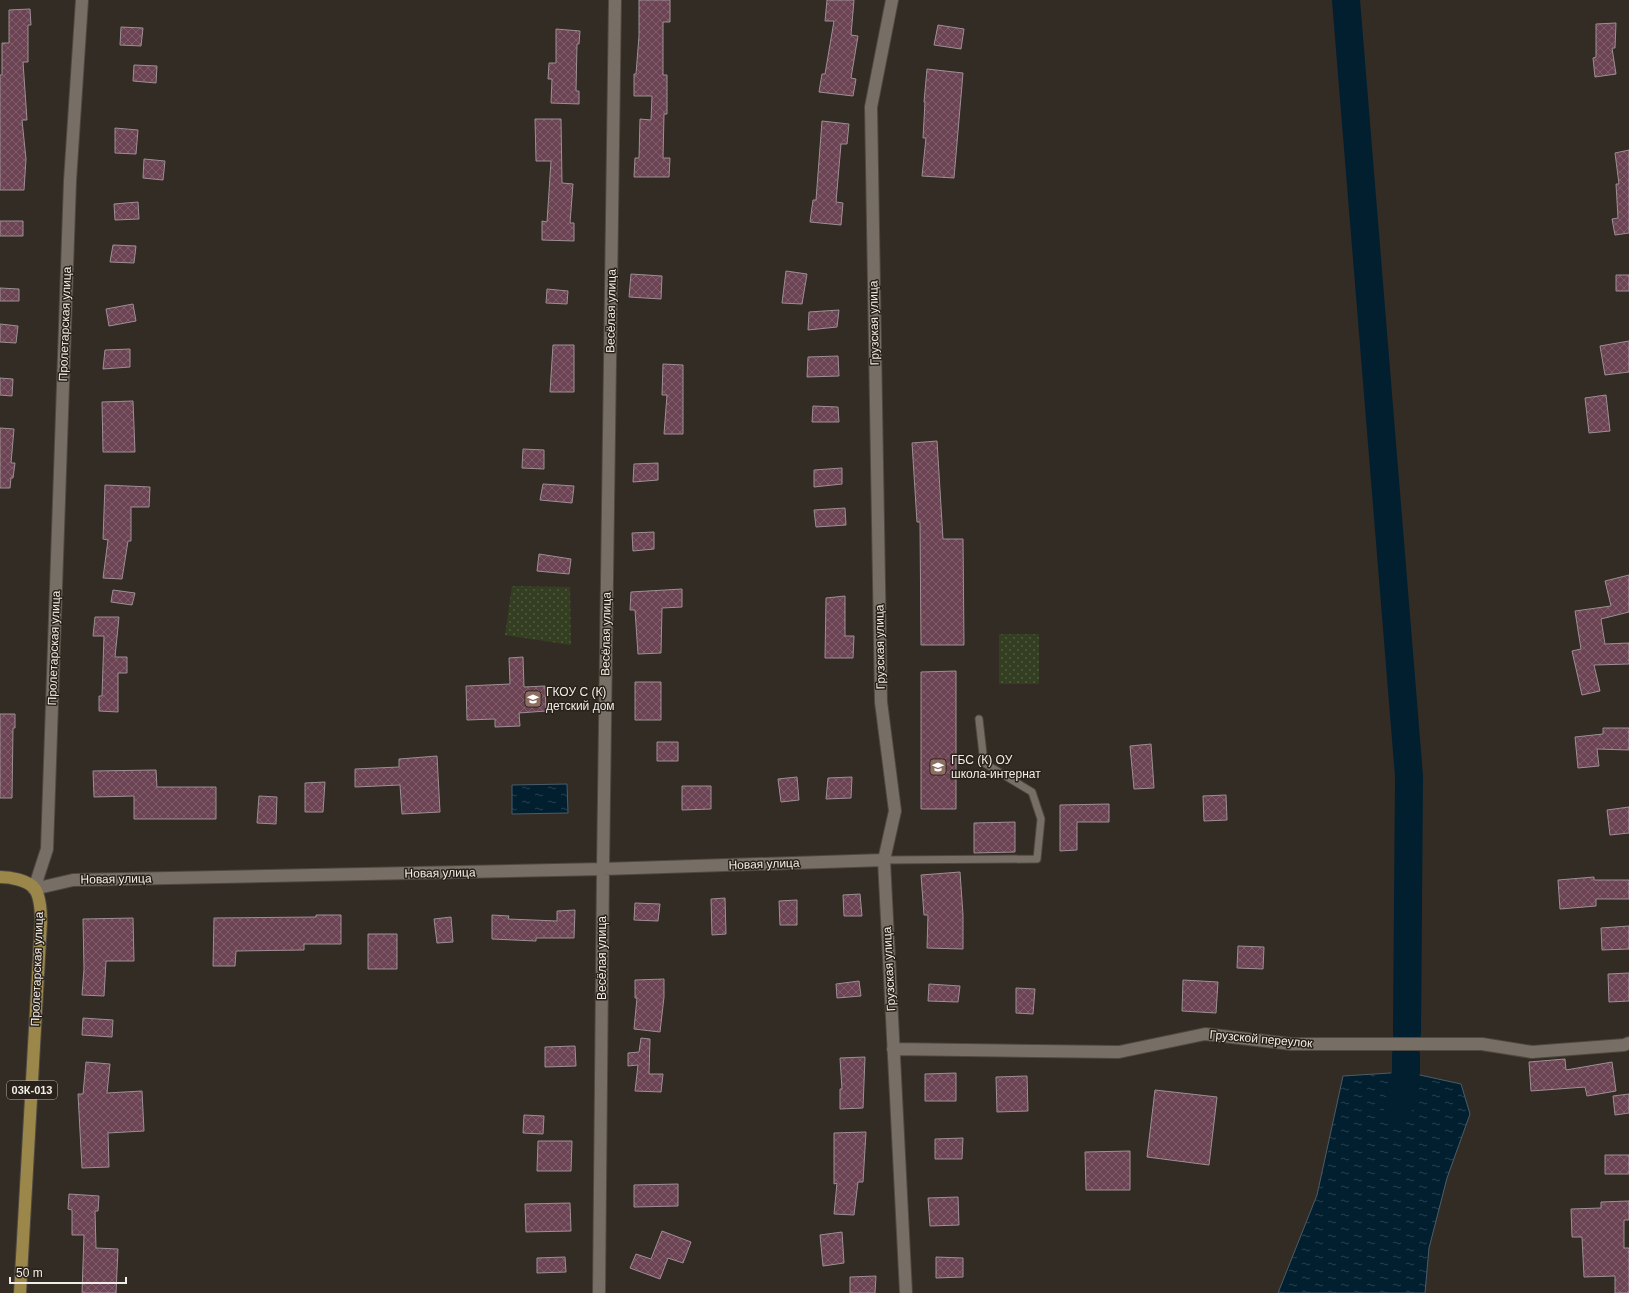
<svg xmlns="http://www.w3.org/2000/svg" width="1629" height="1293" font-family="Helvetica,sans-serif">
	<defs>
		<pattern id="park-dots" width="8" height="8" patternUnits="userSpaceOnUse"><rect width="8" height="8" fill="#343f22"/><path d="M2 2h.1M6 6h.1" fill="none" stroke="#525b42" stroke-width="1.8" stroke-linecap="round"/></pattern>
		<pattern id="water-ripples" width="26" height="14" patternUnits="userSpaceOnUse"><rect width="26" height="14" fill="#021f30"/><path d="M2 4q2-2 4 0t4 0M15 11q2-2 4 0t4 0" fill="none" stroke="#27404e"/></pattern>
		<pattern id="building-cross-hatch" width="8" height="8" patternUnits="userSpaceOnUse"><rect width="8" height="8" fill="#6c4352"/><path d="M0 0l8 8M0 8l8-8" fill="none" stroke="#815e6b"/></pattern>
	</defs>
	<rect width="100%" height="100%" fill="#332c24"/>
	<path fill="url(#park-dots)" d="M 512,586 L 570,587 L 571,645 L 505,635 Z
		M 999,634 L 1039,634 L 1039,684 L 999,684 Z"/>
	<path fill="url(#water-ripples)" stroke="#4a5c67" d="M 567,784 L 568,813 L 512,814 L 512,785 Z
		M 1406,1072 L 1461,1084 L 1470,1114 L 1447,1178 L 1429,1248 L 1425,1293 L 1278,1293 L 1317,1195 L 1343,1076 Z"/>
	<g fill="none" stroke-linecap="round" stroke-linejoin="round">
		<path stroke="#021f30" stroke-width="28" d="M 1346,0 L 1409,776 L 1407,1033
			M 1398,1108 L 1406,1072 L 1406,1055"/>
	</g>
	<path fill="url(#building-cross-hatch)" stroke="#9d8f94" d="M 639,0 L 670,0 L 670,22 L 663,22 L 663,75 L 667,75 L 667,114 L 664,114 L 663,158 L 670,158 L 669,177 L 634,177 L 635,158 L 639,158 L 640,119 L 651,120 L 652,96 L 634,96 L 634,74 L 636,74 L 639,36 Z
		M 827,0 L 854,0 L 851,35 L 858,36 L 851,78 L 856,79 L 853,96 L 819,92 L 822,74 L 825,74 L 834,21 L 825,21 Z
		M 30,9 L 31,25 L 28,25 L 28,62 L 23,62 L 27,120 L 22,120 L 26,159 L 24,190 L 0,190 L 0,75 L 2,75 L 2,43 L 9,43 L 9,10 Z
		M 1616,23 L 1615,48 L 1612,48 L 1616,74 L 1595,77 L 1593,58 L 1596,57 L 1596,24 Z
		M 938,25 L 964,29 L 961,49 L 934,45 Z
		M 121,27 L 143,28 L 141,46 L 120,45 Z
		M 556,29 L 580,31 L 579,44 L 577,44 L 576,91 L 579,91 L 579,104 L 551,103 L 552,79 L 548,79 L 549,63 L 556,63 Z
		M 134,65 L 157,66 L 156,83 L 133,81 Z
		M 927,69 L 963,73 L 954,178 L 922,176 L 926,138 L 923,138 L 925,102 L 924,102 Z
		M 535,119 L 561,119 L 562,183 L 573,184 L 570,223 L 574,223 L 574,241 L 542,240 L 542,221 L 547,222 L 551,161 L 536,161 Z
		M 822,121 L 849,124 L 847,144 L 841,144 L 836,202 L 843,203 L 841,225 L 810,222 L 813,200 L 816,200 Z
		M 115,128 L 138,130 L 136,154 L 115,153 Z
		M 1629,150 L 1629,233 L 1615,235 L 1612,219 L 1618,218 L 1616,184 L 1619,184 L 1615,153 Z
		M 144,159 L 165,161 L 163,180 L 143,178 Z
		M 138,202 L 139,219 L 115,220 L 114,204 Z
		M 0,221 L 23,221 L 23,236 L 0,236 Z
		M 113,245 L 136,246 L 134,263 L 110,262 Z
		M 786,271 L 807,274 L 802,304 L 782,303 Z
		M 631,274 L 662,276 L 661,299 L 629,297 Z
		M 1616,275 L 1629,275 L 1629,291 L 1616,291 Z
		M 0,288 L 19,289 L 19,301 L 0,301 Z
		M 547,289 L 568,291 L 567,304 L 546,303 Z
		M 133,304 L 136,321 L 109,326 L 106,309 Z
		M 839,310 L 837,327 L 808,330 L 809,312 Z
		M 0,324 L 18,326 L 16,343 L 0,342 Z
		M 1629,341 L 1629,372 L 1605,375 L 1600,346 Z
		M 553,345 L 574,345 L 574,392 L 550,392 Z
		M 130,349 L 130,367 L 103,369 L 105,350 Z
		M 838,356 L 839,376 L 807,377 L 808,357 Z
		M 663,364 L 683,365 L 683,434 L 664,434 L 667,395 L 662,395 Z
		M 0,378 L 13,379 L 12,396 L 0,395 Z
		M 1606,395 L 1610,431 L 1589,433 L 1585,398 Z
		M 133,401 L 135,452 L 103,452 L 102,402 Z
		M 813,406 L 838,407 L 839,422 L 812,422 Z
		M 0,428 L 14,429 L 11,463 L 15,463 L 13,478 L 11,478 L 10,488 L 0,488 Z
		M 937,441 L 943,539 L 963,539 L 964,645 L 921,645 L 920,522 L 917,522 L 912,443 Z
		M 523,449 L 544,450 L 544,469 L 522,468 Z
		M 658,463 L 658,480 L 633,482 L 634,464 Z
		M 842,468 L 842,484 L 814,487 L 814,470 Z
		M 543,484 L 574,486 L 572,503 L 540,500 Z
		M 105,485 L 150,487 L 149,507 L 131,507 L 131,541 L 128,541 L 122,579 L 103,578 L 108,540 L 103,539 Z
		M 845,508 L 846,525 L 816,527 L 814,510 Z
		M 654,532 L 654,549 L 633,551 L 632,533 Z
		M 539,554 L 571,559 L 569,574 L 537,571 Z
		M 1629,575 L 1629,612 L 1601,619 L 1605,644 L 1629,643 L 1629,664 L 1594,665 L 1600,691 L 1582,695 L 1572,651 L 1581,649 L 1575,611 L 1611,606 L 1605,581 Z
		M 682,589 L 682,607 L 662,608 L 661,653 L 638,654 L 635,610 L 630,610 L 631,592 Z
		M 113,590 L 135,593 L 132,605 L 111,602 Z
		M 845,596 L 845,636 L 854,636 L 853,658 L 825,658 L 826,598 Z
		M 95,617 L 119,617 L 115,657 L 127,657 L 127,673 L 118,673 L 118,712 L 99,711 L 99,696 L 102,696 L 104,636 L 93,636 Z
		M 523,657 L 524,687 L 545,686 L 546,711 L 519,713 L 520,726 L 495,727 L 495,719 L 467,720 L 466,686 L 510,684 L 509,658 Z
		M 956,671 L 956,809 L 921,809 L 921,672 Z
		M 635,682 L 661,682 L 661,720 L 635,720 Z
		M 0,714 L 15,714 L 15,728 L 13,728 L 12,798 L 0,798 Z
		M 1603,728 L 1629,728 L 1629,750 L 1597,749 L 1599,766 L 1578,768 L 1575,737 L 1603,734 Z
		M 657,742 L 678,742 L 678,761 L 657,761 Z
		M 1151,744 L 1154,788 L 1134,789 L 1130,746 Z
		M 437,756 L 440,812 L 402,814 L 400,785 L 355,787 L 355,769 L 399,767 L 399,759 Z
		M 156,770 L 157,787 L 216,787 L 216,819 L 134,819 L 134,796 L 94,797 L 93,771 Z
		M 797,777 L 799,800 L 781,802 L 778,779 Z
		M 852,777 L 851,798 L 826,799 L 828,778 Z
		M 325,782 L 323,812 L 305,812 L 305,783 Z
		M 682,786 L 711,786 L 711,809 L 682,810 Z
		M 1226,795 L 1227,820 L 1204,821 L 1203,796 Z
		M 259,796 L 277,797 L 276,824 L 257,823 Z
		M 1109,804 L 1109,822 L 1077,822 L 1077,850 L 1060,851 L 1060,805 Z
		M 1629,807 L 1629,833 L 1610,835 L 1607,810 Z
		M 1015,822 L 1015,852 L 974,853 L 974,823 Z
		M 960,872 L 963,915 L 963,949 L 927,948 L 928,915 L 924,915 L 921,875 Z
		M 1594,877 L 1594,880 L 1629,880 L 1629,899 L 1596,899 L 1596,906 L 1560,909 L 1558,880 Z
		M 860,894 L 862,916 L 844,916 L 843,895 Z
		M 725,898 L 726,934 L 712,935 L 711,899 Z
		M 797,900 L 797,925 L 780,925 L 779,901 Z
		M 635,903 L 660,904 L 658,921 L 634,920 Z
		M 575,910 L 574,938 L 536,938 L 536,941 L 492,939 L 492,915 L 509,916 L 508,919 L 557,921 L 557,911 Z
		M 316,915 L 341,915 L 341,944 L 304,944 L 304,950 L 236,951 L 235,966 L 213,966 L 214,918 L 316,917 Z
		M 451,917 L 453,942 L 437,943 L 434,919 Z
		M 133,918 L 134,961 L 106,961 L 104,996 L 82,995 L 84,969 L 83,919 Z
		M 1629,926 L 1629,949 L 1602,950 L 1601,928 Z
		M 368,934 L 397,934 L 397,969 L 368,969 Z
		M 1238,946 L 1264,947 L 1263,969 L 1237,968 Z
		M 1629,973 L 1629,1001 L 1609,1002 L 1608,974 Z
		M 664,979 L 664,997 L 660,1032 L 634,1029 L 637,998 L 635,998 L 635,980 Z
		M 1183,980 L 1218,982 L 1216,1013 L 1182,1011 Z
		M 859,981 L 861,996 L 837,998 L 836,984 Z
		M 929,984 L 960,986 L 958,1002 L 928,1001 Z
		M 1016,988 L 1035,989 L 1033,1014 L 1016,1013 Z
		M 83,1018 L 113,1020 L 112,1037 L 82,1035 Z
		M 641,1038 L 650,1039 L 649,1074 L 663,1074 L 661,1092 L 635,1091 L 638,1065 L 628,1066 L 628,1053 L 639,1052 Z
		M 575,1046 L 576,1066 L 545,1067 L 545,1047 Z
		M 865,1057 L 863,1108 L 840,1109 L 840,1089 L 842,1089 L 840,1058 Z
		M 1565,1059 L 1566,1070 L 1612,1062 L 1616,1091 L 1587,1096 L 1585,1087 L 1531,1091 L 1529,1062 Z
		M 86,1062 L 110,1064 L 107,1093 L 142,1091 L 144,1131 L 108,1133 L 109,1167 L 82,1168 L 78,1094 L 83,1094 Z
		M 956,1073 L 956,1101 L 925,1101 L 925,1074 Z
		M 1027,1076 L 1028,1111 L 997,1112 L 996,1077 Z
		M 1155,1090 L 1217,1097 L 1209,1165 L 1147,1157 Z
		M 1629,1094 L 1629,1113 L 1615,1115 L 1613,1096 Z
		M 524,1115 L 544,1116 L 543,1134 L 523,1133 Z
		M 866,1132 L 863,1182 L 858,1182 L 854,1215 L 834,1214 L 837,1183 L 834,1184 L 834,1133 Z
		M 963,1138 L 962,1159 L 935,1159 L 935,1139 Z
		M 538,1141 L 572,1141 L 571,1171 L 537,1171 Z
		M 1130,1151 L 1130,1190 L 1086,1190 L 1085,1152 Z
		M 1605,1155 L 1629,1155 L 1629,1174 L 1605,1174 Z
		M 678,1184 L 678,1206 L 634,1207 L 634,1185 Z
		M 69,1194 L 99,1196 L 98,1211 L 95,1211 L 96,1248 L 118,1249 L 116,1293 L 82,1293 L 84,1235 L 72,1235 L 72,1210 L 68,1209 Z
		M 958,1197 L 959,1225 L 930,1226 L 928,1198 Z
		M 1629,1201 L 1629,1220 L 1624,1220 L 1624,1248 L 1629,1248 L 1629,1293 L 1615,1293 L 1615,1276 L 1584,1277 L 1582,1237 L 1572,1237 L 1571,1209 L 1601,1208 L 1601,1202 Z
		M 570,1203 L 571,1231 L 526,1232 L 525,1204 Z
		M 662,1231 L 691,1242 L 683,1263 L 668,1258 L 660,1279 L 630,1268 L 636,1254 L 651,1259 Z
		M 842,1232 L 844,1263 L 823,1266 L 820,1235 Z
		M 565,1257 L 566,1272 L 537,1273 L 537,1258 Z
		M 936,1257 L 963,1258 L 963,1277 L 936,1278 Z
		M 876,1276 L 875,1293 L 850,1293 L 850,1277 Z"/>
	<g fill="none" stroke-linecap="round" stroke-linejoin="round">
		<g stroke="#4e4841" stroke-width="9">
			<path id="service" d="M 884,860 L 1037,859 L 1041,819 L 1032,792 L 984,763 L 979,719"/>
		</g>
		<g stroke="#4e4841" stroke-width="14">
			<path id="minor" d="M 892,0 L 871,107 L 881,702 L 895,811 L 884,860 L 906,1293
				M 34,889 L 47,849 L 70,181 L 82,0
				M 34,889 L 73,880 L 603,869 L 884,860
				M 893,1049 L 1119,1052 L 1205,1034 L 1291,1044 L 1482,1044 L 1532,1052 L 1624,1045 L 1629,1043
				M 599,1293 L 603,869 L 615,0"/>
		</g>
		<g stroke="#4e4841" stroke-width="14">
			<path id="primary" d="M 0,877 C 10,877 28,880 35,889 C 40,897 41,913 41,922 L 20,1293"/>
		</g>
		<use href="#service" stroke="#776f66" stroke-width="7"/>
		<use href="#minor" stroke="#776f66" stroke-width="12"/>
		<use href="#primary" stroke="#9c874b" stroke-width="12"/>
	</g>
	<defs>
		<g id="school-square" transform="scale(0.9)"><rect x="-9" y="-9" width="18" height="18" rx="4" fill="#8d6e63" stroke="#29221a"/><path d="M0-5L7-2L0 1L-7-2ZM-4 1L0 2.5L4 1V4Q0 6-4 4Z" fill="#fff"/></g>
	</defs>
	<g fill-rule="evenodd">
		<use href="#school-square" x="533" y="699"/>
		<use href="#school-square" x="938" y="767"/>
	</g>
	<g text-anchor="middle" stroke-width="3" stroke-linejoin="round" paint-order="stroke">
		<rect fill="#29221a" stroke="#b5afaa" stroke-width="1" x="7" y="1081" width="50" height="18" rx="3"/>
		<g font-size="11" font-weight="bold" fill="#f1ece7">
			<text x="32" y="1094">03К-013</text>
		</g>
		<g font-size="12" fill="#f1ece7" stroke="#29221a">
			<text transform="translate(611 311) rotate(-89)" y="4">Весёлая улица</text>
			<text transform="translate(874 323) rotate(-91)" y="4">Грузская улица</text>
			<text transform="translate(65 324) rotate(-88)" y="4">Пролетарская улица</text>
			<text transform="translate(606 634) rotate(-89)" y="4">Весёлая улица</text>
			<text transform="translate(880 647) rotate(-91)" y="4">Грузская улица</text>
			<text transform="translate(54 648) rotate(-88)" y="4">Пролетарская улица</text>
			<text transform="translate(764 864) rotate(-2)" y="4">Новая улица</text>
			<text transform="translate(440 873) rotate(-1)" y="4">Новая улица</text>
			<text transform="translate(116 879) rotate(-1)" y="4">Новая улица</text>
			<text transform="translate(602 958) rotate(-90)" y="4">Весёлая улица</text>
			<text transform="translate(37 969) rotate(-88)" y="4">Пролетарская улица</text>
			<text transform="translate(889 969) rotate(-93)" y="4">Грузская улица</text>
			<text transform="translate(1261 1039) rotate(5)" y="4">Грузской переулок</text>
		</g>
		<g font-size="12" fill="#f1ece7" stroke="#29221a" text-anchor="start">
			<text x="546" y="696">ГКОУ С (К)<tspan x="546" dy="14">детский дом</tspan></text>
			<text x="951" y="764">ГБС (К) ОУ<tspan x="951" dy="14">школа-интернат</tspan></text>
		</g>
	</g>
	<path d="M10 1277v6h116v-6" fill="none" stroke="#f1ece7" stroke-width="2"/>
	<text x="16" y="1277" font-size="12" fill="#f1ece7" stroke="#29221a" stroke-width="3" paint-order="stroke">50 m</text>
</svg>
